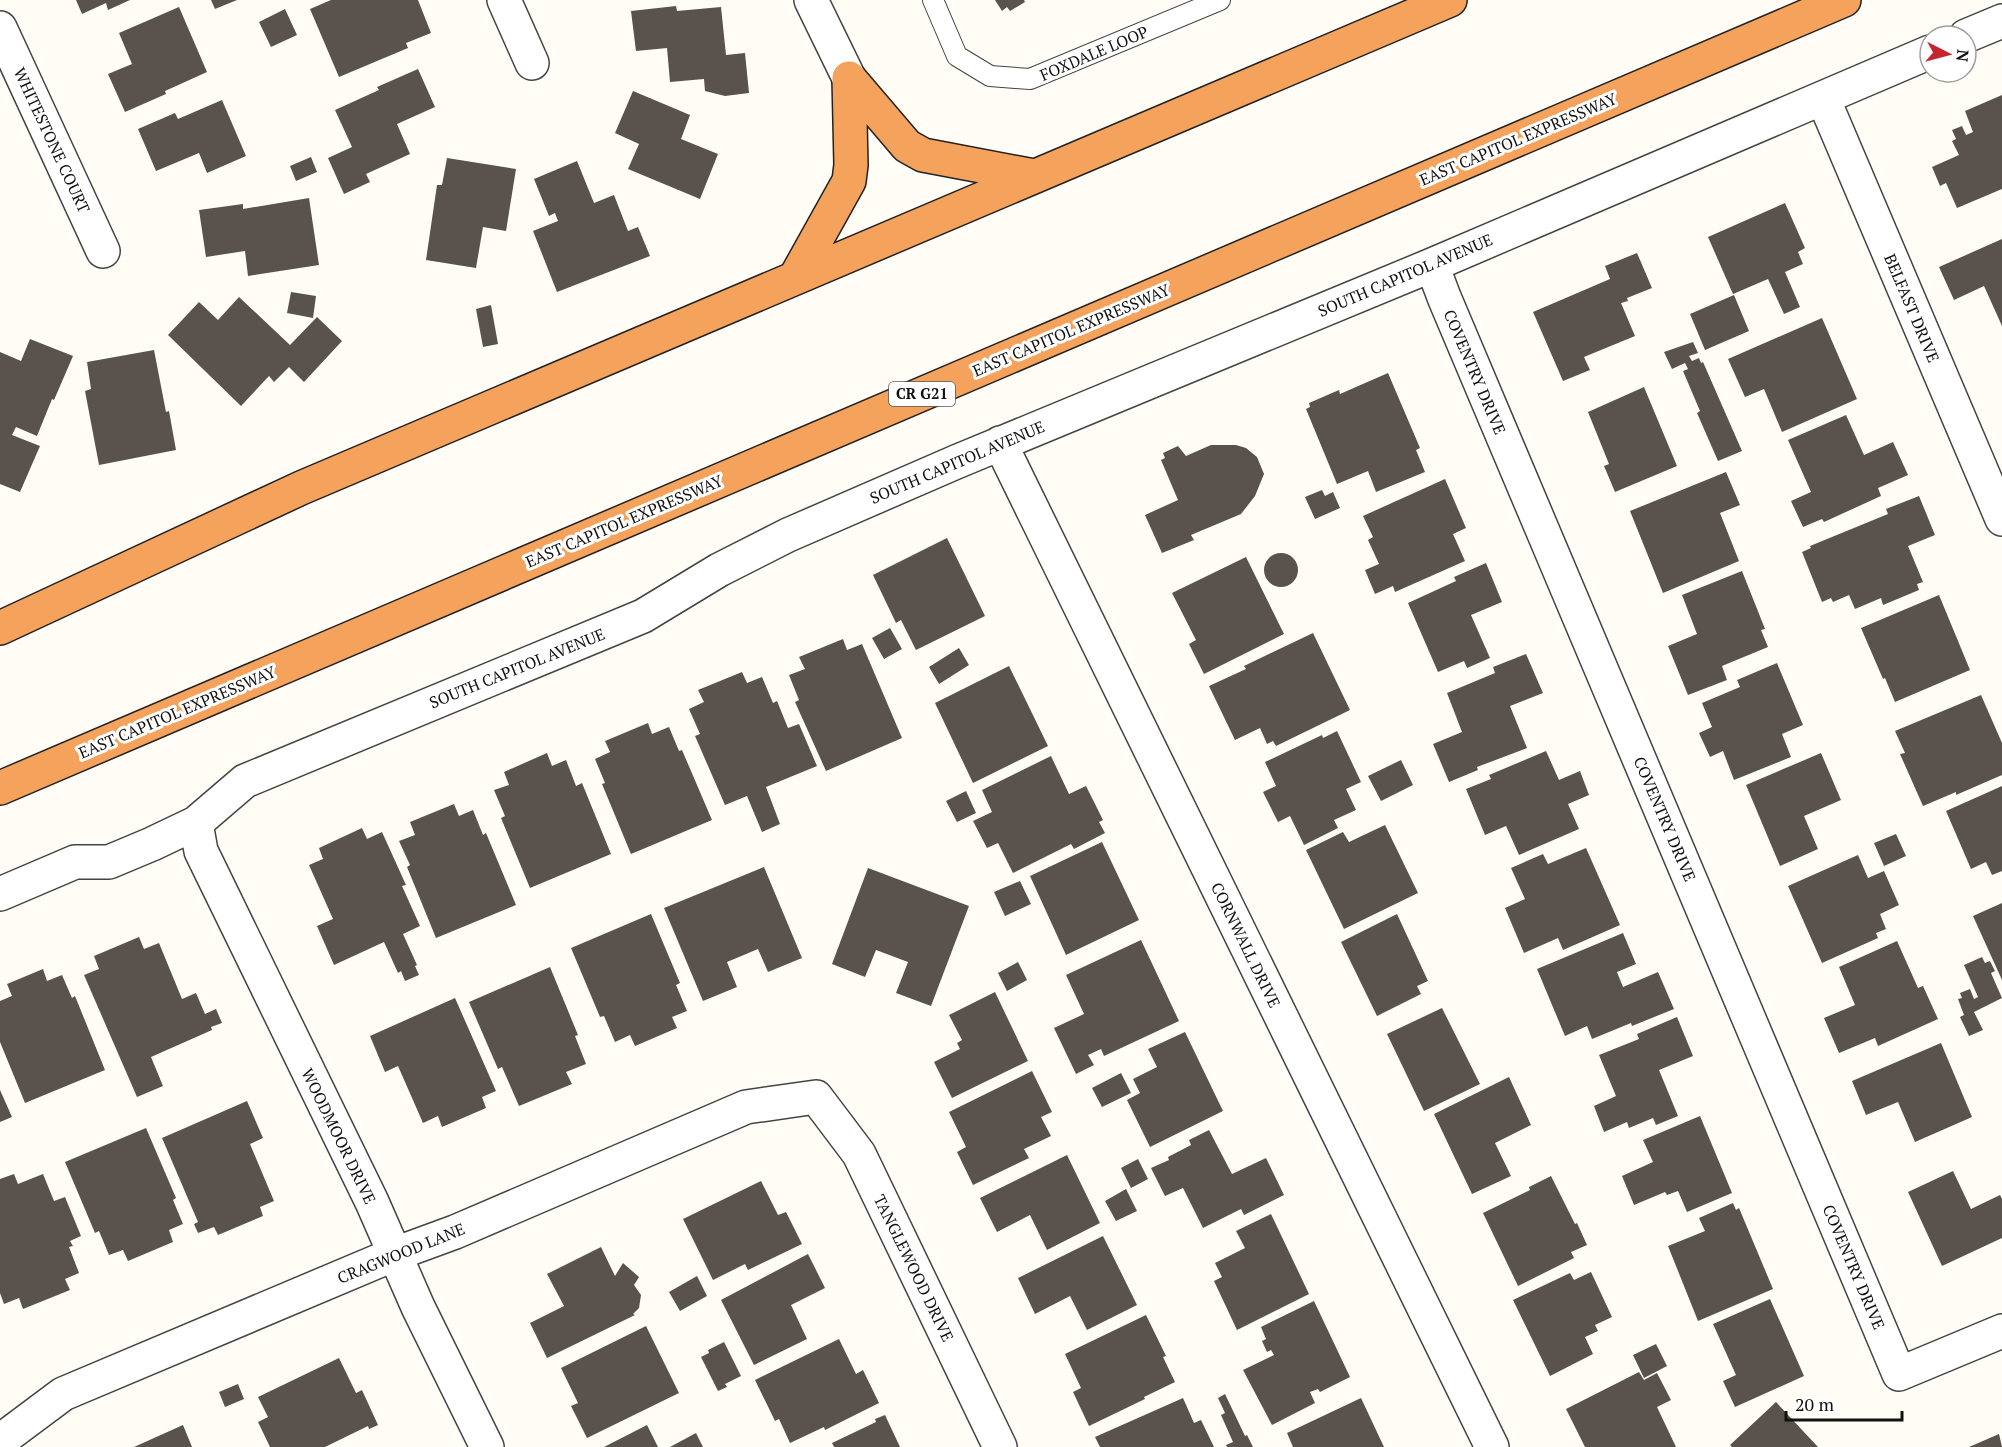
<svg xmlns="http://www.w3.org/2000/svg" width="2002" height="1447" font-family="'PT Serif',serif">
	<rect width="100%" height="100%" fill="#fffdf5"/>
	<path fill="#5a524d" d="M 76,0 L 130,0 L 108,10 L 106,3 L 82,14 Z
		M 211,0 L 237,0 L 215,9 Z
		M 331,0 L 418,0 L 431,33 L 406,43 L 408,48 L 339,77 L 310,9 Z
		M 995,0 L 1024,0 L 1025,2 L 1010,11 L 1007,7 L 1002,11 Z
		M 676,6 L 677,11 L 721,7 L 726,55 L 745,53 L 749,93 L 725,96 L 705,91 L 704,79 L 670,82 L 667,48 L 636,51 L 631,11 Z
		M 179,7 L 207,72 L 165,91 L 166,94 L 125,112 L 108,74 L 132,64 L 119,33 Z
		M 285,9 L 297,35 L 271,47 L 259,22 Z
		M 418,69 L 435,107 L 397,124 L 410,154 L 366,174 L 370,182 L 344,194 L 328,158 L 352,147 L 335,110 L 379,90 L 377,87 Z
		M 633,91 L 690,115 L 681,139 L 718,154 L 700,199 L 628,169 L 639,144 L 615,133 Z
		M 2002,95 L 2002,189 L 1957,208 L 1946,183 L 1940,186 L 1932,167 L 1959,155 L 1952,141 L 1956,139 L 1952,130 L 1962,126 L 1966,135 L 1973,132 L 1965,111 Z
		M 222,100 L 246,156 L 207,173 L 199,153 L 156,171 L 138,129 L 175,113 L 178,119 Z
		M 311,157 L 317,172 L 296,181 L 290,166 Z
		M 447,158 L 516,169 L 506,231 L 483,227 L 476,268 L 426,260 L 437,185 L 442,185 Z
		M 577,161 L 594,203 L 614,195 L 628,231 L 638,227 L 650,256 L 557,292 L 533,231 L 558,221 L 555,213 L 549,216 L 534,179 Z
		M 309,198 L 319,265 L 248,276 L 245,251 L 206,257 L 199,210 L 243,204 L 243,209 Z
		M 1785,203 L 1805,248 L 1798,252 L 1803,264 L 1785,272 L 1800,307 L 1784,314 L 1768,279 L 1733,294 L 1708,237 Z
		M 2002,239 L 2002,326 L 1984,286 L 1954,300 L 1939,267 Z
		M 1637,253 L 1652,288 L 1627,298 L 1628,301 L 1621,303 L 1635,336 L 1584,357 L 1590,370 L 1563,381 L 1533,312 L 1610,279 L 1605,266 Z
		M 291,292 L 316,296 L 313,318 L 287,313 Z
		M 1734,295 L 1749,331 L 1705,350 L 1690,314 Z
		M 239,297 L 290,345 L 317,317 L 342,341 L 304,382 L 289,367 L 274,382 L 269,376 L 241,406 L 168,335 L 199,302 L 218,320 Z
		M 491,305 L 498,344 L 483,347 L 476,309 Z
		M 1822,318 L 1857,399 L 1782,432 L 1764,389 L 1745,397 L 1728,359 Z
		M 30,339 L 73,356 L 54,400 L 52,399 L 37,436 L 16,427 L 12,435 L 40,446 L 20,492 L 0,484 L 0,352 L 21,361 Z
		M 1693,342 L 1698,353 L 1689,356 L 1692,361 L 1699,358 L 1701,363 L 1703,362 L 1742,451 L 1718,461 L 1697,413 L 1700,411 L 1683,371 L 1688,369 L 1685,363 L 1672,369 L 1664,352 Z
		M 154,350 L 166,412 L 169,411 L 176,450 L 99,465 L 85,391 L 91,389 L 87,362 Z
		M 1388,373 L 1420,448 L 1416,450 L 1425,472 L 1376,492 L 1368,471 L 1337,484 L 1306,409 L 1310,407 L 1309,403 L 1339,390 L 1340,394 Z
		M 1644,387 L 1677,466 L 1615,492 L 1604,466 L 1609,464 L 1588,412 Z
		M 1846,415 L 1864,455 L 1893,442 L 1908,475 L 1878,488 L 1881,496 L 1824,522 L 1822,519 L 1803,527 L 1791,501 L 1811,492 L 1788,440 Z
		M 1211,445 L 1236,445 L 1246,448 L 1257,457 L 1264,474 L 1255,496 L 1241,514 L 1191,535 L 1194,540 L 1162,553 L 1145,515 L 1178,500 L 1161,460 L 1165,458 L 1163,453 L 1178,446 L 1186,456 Z
		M 1726,472 L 1740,505 L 1720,513 L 1739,561 L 1663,593 L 1630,511 Z
		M 1445,479 L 1466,528 L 1453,534 L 1465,561 L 1395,592 L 1393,586 L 1375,594 L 1365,570 L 1379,564 L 1368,540 L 1373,537 L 1363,516 Z
		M 1322,490 L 1325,496 L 1333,492 L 1340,508 L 1315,519 L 1305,497 Z
		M 1919,496 L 1935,535 L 1908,546 L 1923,582 L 1917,584 L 1919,590 L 1883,605 L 1881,598 L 1855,609 L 1849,595 L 1833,602 L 1831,598 L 1822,602 L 1802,552 L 1811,548 L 1810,546 L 1888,514 L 1886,509 Z
		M 947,538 L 985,616 L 916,650 L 901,620 L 896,623 L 873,575 Z
		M1264 570a17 17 0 1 1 34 0a17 17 0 1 1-34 0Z
		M 1246,557 L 1284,634 L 1204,674 L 1189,644 L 1196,640 L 1172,593 Z
		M 1486,563 L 1502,602 L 1471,615 L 1490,658 L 1467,668 L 1464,661 L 1438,672 L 1408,603 L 1456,581 L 1454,577 Z
		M 1742,571 L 1765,629 L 1761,630 L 1768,647 L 1722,666 L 1727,680 L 1688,695 L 1668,646 L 1697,634 L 1682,595 Z
		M 1939,595 L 1970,670 L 1895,702 L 1885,678 L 1883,679 L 1861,628 Z
		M 890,628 L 902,649 L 884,659 L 872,638 Z
		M 1313,633 L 1350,710 L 1276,746 L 1273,741 L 1267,744 L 1260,728 L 1235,740 L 1209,686 L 1246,669 L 1244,666 Z
		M 843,639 L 847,650 L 862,644 L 902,738 L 826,771 L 795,702 L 799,700 L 789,675 L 805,669 L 799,657 Z
		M 959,648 L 969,665 L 939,684 L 929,667 Z
		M 1526,654 L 1543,693 L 1510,706 L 1527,748 L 1477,767 L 1478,770 L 1449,782 L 1433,744 L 1462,732 L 1447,693 L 1495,673 L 1493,667 Z
		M 1777,663 L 1803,725 L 1782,734 L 1791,757 L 1734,780 L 1723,751 L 1710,757 L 1699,733 L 1712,727 L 1702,703 L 1740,687 L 1737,680 Z
		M 1009,666 L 1048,746 L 973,783 L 935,703 Z
		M 742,672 L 747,683 L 762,677 L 773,703 L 777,701 L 788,728 L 799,724 L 817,766 L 766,787 L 780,824 L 762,832 L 747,796 L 725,805 L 695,736 L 700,734 L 689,709 L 704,702 L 698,690 Z
		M 1981,695 L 2002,743 L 2002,775 L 1956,795 L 1956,792 L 1923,806 L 1900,754 L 1905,753 L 1895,731 Z
		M 648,723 L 652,734 L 669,727 L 679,751 L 682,750 L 712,820 L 631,854 L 602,784 L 605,783 L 595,759 L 610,752 L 605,741 Z
		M 1337,731 L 1361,782 L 1346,789 L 1356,810 L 1334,820 L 1338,828 L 1304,845 L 1290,816 L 1278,822 L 1263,792 L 1276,786 L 1265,762 L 1322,735 L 1323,738 Z
		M 1546,751 L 1559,780 L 1580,771 L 1589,795 L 1568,804 L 1579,829 L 1519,855 L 1506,826 L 1485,835 L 1466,789 L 1491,779 L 1489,775 Z
		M 547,753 L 552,766 L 566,760 L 576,786 L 582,783 L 611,854 L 530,888 L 501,818 L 505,816 L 494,790 L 509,785 L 504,772 Z
		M 1821,753 L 1841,800 L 1804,816 L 1818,849 L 1780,866 L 1746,785 Z
		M 1051,756 L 1069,794 L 1086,786 L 1103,820 L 1099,822 L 1105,833 L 1074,849 L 1071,844 L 1013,873 L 998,843 L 987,848 L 973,821 L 992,812 L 982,790 Z
		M 1401,760 L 1413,785 L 1381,801 L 1368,776 Z
		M 2002,786 L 2002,871 L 1992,875 L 1986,862 L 1971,869 L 1946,811 Z
		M 966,791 L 976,813 L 957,822 L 946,801 Z
		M 454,804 L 459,816 L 473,810 L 483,835 L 486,833 L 516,905 L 436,938 L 407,867 L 410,865 L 399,841 L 415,835 L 410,822 Z
		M 1385,825 L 1418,893 L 1344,929 L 1306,850 L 1343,832 L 1349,842 Z
		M 362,828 L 367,839 L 382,832 L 406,885 L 402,886 L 420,926 L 403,934 L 417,965 L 415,966 L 419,975 L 405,981 L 401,971 L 398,973 L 384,942 L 334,965 L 317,926 L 333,919 L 309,865 L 323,859 L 319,848 Z
		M 1896,834 L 1906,856 L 1884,866 L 1874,843 Z
		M 1102,842 L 1139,920 L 1066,955 L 1030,876 Z
		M 1586,848 L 1620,925 L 1563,950 L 1558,938 L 1524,953 L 1505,908 L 1525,899 L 1511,868 L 1543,854 L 1548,864 Z
		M 1858,855 L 1868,878 L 1884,871 L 1899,905 L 1880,914 L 1886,929 L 1876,933 L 1878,938 L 1822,963 L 1788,886 Z
		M 764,867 L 802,958 L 768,972 L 758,949 L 727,962 L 737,987 L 703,1001 L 664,908 Z
		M 868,868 L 969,906 L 931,1006 L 896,993 L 908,962 L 876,950 L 865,977 L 832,964 Z
		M 1020,881 L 1031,904 L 1005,916 L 994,892 Z
		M 2002,903 L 2002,980 L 1973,916 Z
		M 651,914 L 680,983 L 676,985 L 687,1011 L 672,1017 L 677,1028 L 635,1046 L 630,1035 L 615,1042 L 604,1016 L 600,1017 L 571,948 Z
		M 1397,914 L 1428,981 L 1417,986 L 1421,994 L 1377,1016 L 1341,942 Z
		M 1623,933 L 1636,964 L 1617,972 L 1623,987 L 1658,972 L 1674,1009 L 1632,1026 L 1631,1023 L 1592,1039 L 1587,1026 L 1565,1036 L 1537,969 Z
		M 139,937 L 144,949 L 159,943 L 182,999 L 196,993 L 205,1014 L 216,1009 L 222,1023 L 211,1027 L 212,1030 L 151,1057 L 163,1086 L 137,1097 L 84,975 L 99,969 L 94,956 Z
		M 1141,940 L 1179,1021 L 1104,1056 L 1101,1049 L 1088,1055 L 1094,1065 L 1076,1074 L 1054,1028 L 1084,1014 L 1066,975 Z
		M 1897,941 L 1918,988 L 1923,986 L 1938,1019 L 1878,1046 L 1875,1038 L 1839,1053 L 1824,1018 L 1855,1005 L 1839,967 Z
		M 1982,957 L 1985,963 L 1990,961 L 1995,971 L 1991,973 L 2002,998 L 1974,1012 L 1983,1030 L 1969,1036 L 1960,1017 L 1964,1015 L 1958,999 L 1962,998 L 1960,993 L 1970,989 L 1974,999 L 1978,997 L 1964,965 Z
		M 1018,962 L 1027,980 L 1007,991 L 998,973 Z
		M 550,967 L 578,1035 L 575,1036 L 586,1064 L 566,1072 L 572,1084 L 519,1106 L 502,1067 L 498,1069 L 469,1002 Z
		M 43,969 L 47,981 L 62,975 L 72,998 L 75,996 L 105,1070 L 25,1103 L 0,1042 L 0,1001 L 12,996 L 7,984 Z
		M 995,992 L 1028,1061 L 952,1098 L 934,1062 L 960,1049 L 957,1043 L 962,1040 L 949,1015 Z
		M 455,998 L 496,1091 L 482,1097 L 486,1108 L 442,1127 L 438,1116 L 423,1123 L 398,1066 L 385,1072 L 370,1036 Z
		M 1442,1008 L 1480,1084 L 1424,1111 L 1387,1034 Z
		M 1677,1017 L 1693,1056 L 1659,1070 L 1678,1116 L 1656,1125 L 1653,1118 L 1629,1128 L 1627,1122 L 1604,1132 L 1594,1106 L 1616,1096 L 1599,1055 L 1639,1039 L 1637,1034 Z
		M 1185,1032 L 1223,1111 L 1150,1147 L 1127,1100 L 1140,1093 L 1133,1079 L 1157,1067 L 1148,1049 Z
		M 1941,1043 L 1972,1117 L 1915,1142 L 1898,1102 L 1866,1115 L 1852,1081 Z
		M 1032,1071 L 1052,1112 L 1041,1117 L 1051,1136 L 1024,1149 L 1029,1158 L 973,1185 L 957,1152 L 966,1147 L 949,1112 Z
		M 1121,1073 L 1131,1093 L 1102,1107 L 1092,1088 Z
		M 1509,1077 L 1531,1125 L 1495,1143 L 1511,1176 L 1472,1194 L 1434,1114 Z
		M 0,1090 L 12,1117 L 0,1122 Z
		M 247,1101 L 263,1138 L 250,1144 L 274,1201 L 260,1207 L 263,1216 L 218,1235 L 214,1227 L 198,1233 L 194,1224 L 198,1222 L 162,1138 Z
		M 1700,1116 L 1732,1193 L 1687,1212 L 1678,1191 L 1667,1195 L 1665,1192 L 1634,1205 L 1622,1176 L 1653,1162 L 1643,1140 Z
		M 146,1128 L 176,1198 L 173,1200 L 183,1224 L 169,1230 L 173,1242 L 128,1261 L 123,1250 L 109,1255 L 99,1231 L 95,1233 L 65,1162 Z
		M 1209,1130 L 1232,1174 L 1266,1158 L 1284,1195 L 1244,1215 L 1241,1209 L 1203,1228 L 1183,1188 L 1165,1196 L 1151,1168 L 1169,1160 L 1168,1157 L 1191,1145 L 1189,1140 Z
		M 1067,1155 L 1100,1223 L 1047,1250 L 1030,1215 L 997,1232 L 980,1198 Z
		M 1138,1159 L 1148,1179 L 1131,1188 L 1121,1168 Z
		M 1953,1171 L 1971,1209 L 2000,1195 L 2002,1199 L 2002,1238 L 1942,1266 L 1908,1192 Z
		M 14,1174 L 18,1184 L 43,1174 L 54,1201 L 65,1197 L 81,1236 L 70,1241 L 73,1246 L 69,1247 L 79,1273 L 65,1279 L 70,1290 L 23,1309 L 19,1298 L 4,1304 L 0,1293 L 0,1179 Z
		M 1551,1176 L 1575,1224 L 1577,1223 L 1587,1245 L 1571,1252 L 1574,1258 L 1518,1286 L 1483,1213 L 1530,1190 L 1529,1187 Z
		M 761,1181 L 778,1215 L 786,1212 L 802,1244 L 748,1270 L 745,1264 L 713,1280 L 683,1219 Z
		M 1126,1189 L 1137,1211 L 1116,1221 L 1105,1201 Z
		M 1733,1203 L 1736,1210 L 1739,1208 L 1773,1289 L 1698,1321 L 1668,1246 L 1705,1231 L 1699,1218 Z
		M 1271,1214 L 1309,1294 L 1237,1330 L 1214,1281 L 1222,1277 L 1215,1263 L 1245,1248 L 1236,1231 Z
		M 1103,1236 L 1137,1305 L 1087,1330 L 1070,1296 L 1035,1314 L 1018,1278 Z
		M 601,1247 L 615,1276 L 623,1263 L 639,1277 L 634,1285 L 641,1295 L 639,1308 L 633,1314 L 635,1315 L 547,1358 L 530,1323 L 564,1306 L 547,1274 Z
		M 808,1254 L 825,1288 L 791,1305 L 807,1339 L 754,1365 L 721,1300 Z
		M 1591,1272 L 1612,1317 L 1595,1325 L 1598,1331 L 1585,1337 L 1593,1354 L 1550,1376 L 1513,1300 L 1570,1273 L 1574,1280 Z
		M 697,1276 L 707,1296 L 680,1311 L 669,1292 Z
		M 1770,1299 L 1804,1376 L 1735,1407 L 1723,1381 L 1736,1375 L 1713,1324 Z
		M 1314,1301 L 1350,1377 L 1320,1392 L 1318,1389 L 1310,1392 L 1315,1403 L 1272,1425 L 1243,1370 L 1274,1355 L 1271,1350 L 1267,1352 L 1262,1341 L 1266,1339 L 1261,1327 Z
		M 1146,1315 L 1166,1356 L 1163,1357 L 1175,1382 L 1144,1397 L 1145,1399 L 1089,1426 L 1073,1392 L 1081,1388 L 1065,1354 Z
		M 646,1326 L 679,1393 L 587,1438 L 571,1406 L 578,1403 L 561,1368 Z
		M 839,1339 L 856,1374 L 863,1370 L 879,1403 L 825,1430 L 824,1427 L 790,1443 L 779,1419 L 775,1421 L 755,1380 Z
		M 724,1342 L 741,1376 L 725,1384 L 727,1387 L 718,1391 L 701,1357 L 709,1353 L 708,1350 Z
		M 1656,1344 L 1667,1366 L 1644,1378 L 1633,1355 Z
		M 339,1358 L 356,1393 L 362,1390 L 378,1425 L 369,1429 L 368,1426 L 325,1447 L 270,1447 L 258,1422 L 268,1417 L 258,1397 Z
		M 1639,1372 L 1644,1380 L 1657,1373 L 1671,1400 L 1657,1407 L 1676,1447 L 1585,1447 L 1566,1409 Z
		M 238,1384 L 244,1399 L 225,1407 L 219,1392 Z
		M 1225,1394 L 1245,1436 L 1247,1435 L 1253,1447 L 1227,1447 L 1226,1445 L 1233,1442 L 1221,1415 L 1225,1413 L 1218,1398 Z
		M 1183,1398 L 1194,1423 L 1201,1420 L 1214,1447 L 1100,1447 L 1095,1437 Z
		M 1361,1398 L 1384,1447 L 1293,1447 L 1287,1433 Z
		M 1776,1402 L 1818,1447 L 1732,1447 L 1730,1445 Z
		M 885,1415 L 900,1447 L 834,1447 L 832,1443 L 876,1422 L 875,1419 Z
		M 183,1425 L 192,1447 L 134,1447 Z
		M 647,1425 L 658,1447 L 604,1447 Z
		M 696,1433 L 703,1447 L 670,1447 Z
		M 1999,1434 L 2002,1447 L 1969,1447 Z"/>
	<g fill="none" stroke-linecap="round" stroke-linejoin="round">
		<g stroke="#444" stroke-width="22">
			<path id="lane" d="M 933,0 L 957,56 L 990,76 L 1030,79 L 1220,0"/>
		</g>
		<g stroke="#444" stroke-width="36">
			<path id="street" d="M 504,0 L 532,63
				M 811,0 L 849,78
				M 0,28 L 103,251
				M 1966,36 L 2002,21
				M 1823,98 L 2002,519
				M 1432,265 L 1444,297 L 1899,1374 L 2002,1331
				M 1000,443 L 1492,1447
				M 196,823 L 201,851 L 372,1202 L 418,1307 L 487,1447
				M 0,894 L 75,862 L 109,862 L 152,844 L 196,823 L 245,781 L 643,616 L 719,570 L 788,535 L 956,462 L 1432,265 L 1930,52
				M 0,1441 L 63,1394 L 395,1254 L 455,1232 L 746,1107 L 816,1097 L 859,1154 L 1000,1447"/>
		</g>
		<g stroke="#222" stroke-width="36">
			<path id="highway" d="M 849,78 L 907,146 L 923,155 L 1034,176
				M 795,278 L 849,181 L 851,165 L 849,78
				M 0,628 L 301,488 L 1450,0
				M 0,788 L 1844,0"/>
		</g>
		<use href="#lane" stroke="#fff" stroke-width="20"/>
		<use href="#street" stroke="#fff" stroke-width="33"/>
		<use href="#highway" stroke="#f5a25d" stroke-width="33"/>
	</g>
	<g text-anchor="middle" stroke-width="6" stroke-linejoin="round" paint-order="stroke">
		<rect fill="#fff" stroke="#585858" stroke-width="1.5" x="889" y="382" width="66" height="24" rx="4.5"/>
		<g font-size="15" font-weight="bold" fill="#111">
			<text x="922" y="399">CR G21</text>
		</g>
		<g font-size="16" fill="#111" stroke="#fff">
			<text transform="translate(1094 53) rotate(-23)" y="6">FOXDALE LOOP</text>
			<text transform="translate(1518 139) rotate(-23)" y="6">EAST CAPITOL EXPRESSWAY</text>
			<text transform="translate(52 140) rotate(65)" y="6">WHITESTONE COURT</text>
			<text transform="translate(1405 275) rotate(-23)" y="6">SOUTH CAPITOL AVENUE</text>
			<text transform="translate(1912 308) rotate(67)" y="6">BELFAST DRIVE</text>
			<text transform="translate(1071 330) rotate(-23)" y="6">EAST CAPITOL EXPRESSWAY</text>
			<text transform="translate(1475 372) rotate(67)" y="6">COVENTRY DRIVE</text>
			<text transform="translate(957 462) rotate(-23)" y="6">SOUTH CAPITOL AVENUE</text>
			<text transform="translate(624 521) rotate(-23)" y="6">EAST CAPITOL EXPRESSWAY</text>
			<text transform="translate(517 668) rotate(-22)" y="6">SOUTH CAPITOL AVENUE</text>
			<text transform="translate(177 712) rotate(-23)" y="6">EAST CAPITOL EXPRESSWAY</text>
			<text transform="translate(1665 819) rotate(67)" y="6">COVENTRY DRIVE</text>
			<text transform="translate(1246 945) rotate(64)" y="6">CORNWALL DRIVE</text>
			<text transform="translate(339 1136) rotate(64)" y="6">WOODMOOR DRIVE</text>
			<text transform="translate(401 1253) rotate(-22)" y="6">CRAGWOOD LANE</text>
			<text transform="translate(1854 1267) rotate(67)" y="6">COVENTRY DRIVE</text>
			<text transform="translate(914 1268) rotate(64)" y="6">TANGLEWOOD DRIVE</text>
		</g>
	</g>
	<g transform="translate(1948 54) rotate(96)"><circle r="28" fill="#ffffff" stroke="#a0a0a0" stroke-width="1.5"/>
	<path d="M0-4.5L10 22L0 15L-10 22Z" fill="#c4262e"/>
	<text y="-9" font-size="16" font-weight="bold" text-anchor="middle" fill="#111111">N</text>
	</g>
	<path d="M1786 1411v9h116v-9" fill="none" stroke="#111111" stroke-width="3"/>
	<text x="1795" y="1411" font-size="18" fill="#111111" stroke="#ffffff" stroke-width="4.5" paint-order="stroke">20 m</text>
</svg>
